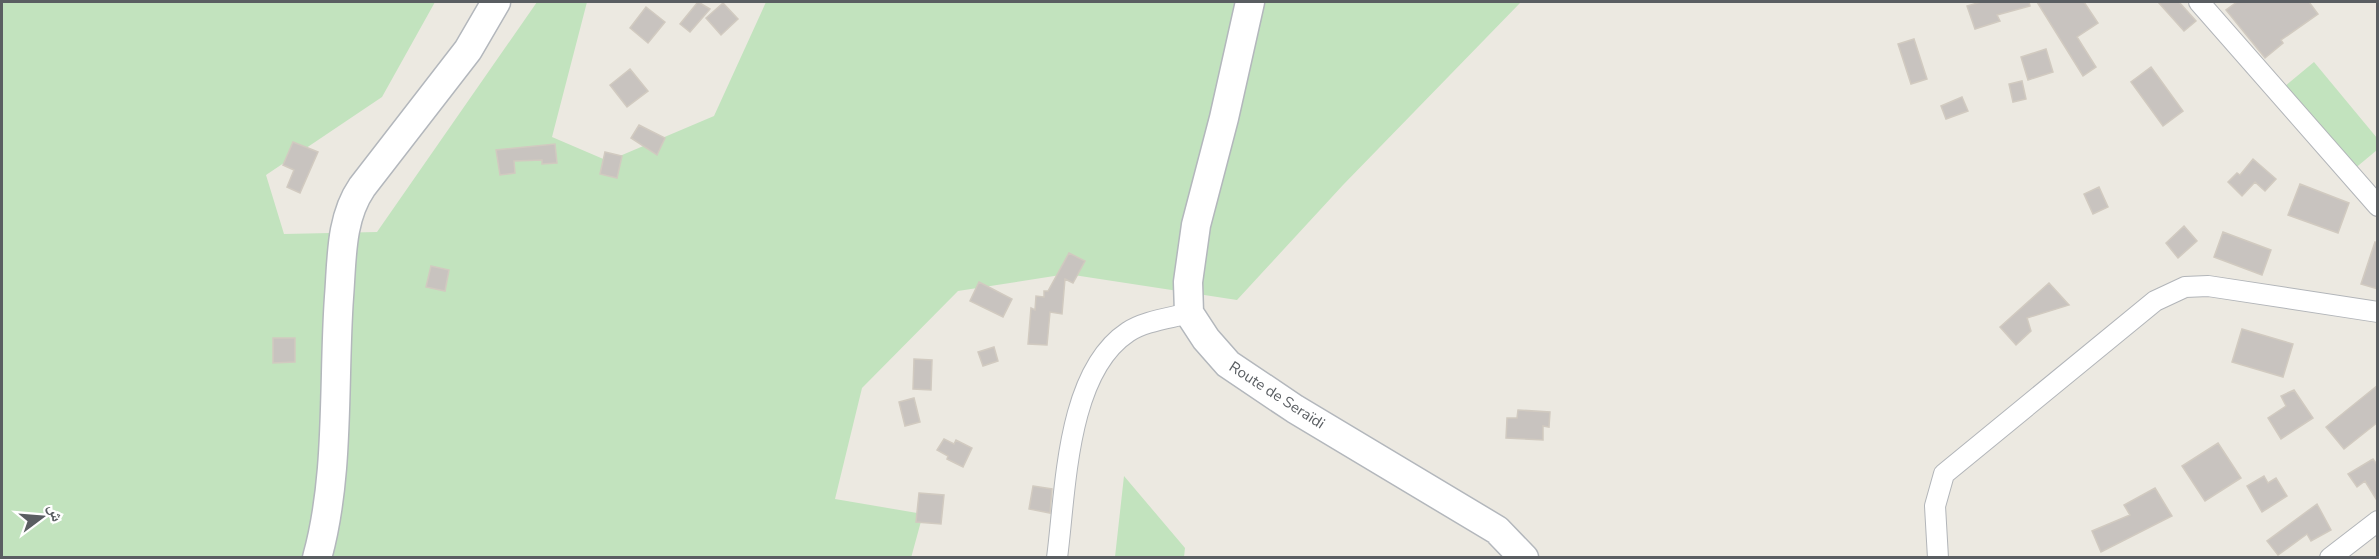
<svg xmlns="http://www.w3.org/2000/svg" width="2379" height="559" font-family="'Nunito Sans','Noto Naskh Arabic',sans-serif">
	<rect width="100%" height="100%" fill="#ece9e1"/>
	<path fill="#c2e3be" d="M 2,2 L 435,2 L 382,97 L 266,175 L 284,234 L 377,232 L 537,2 L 587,2 L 552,137 L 608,161 L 714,116 L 766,2 L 1521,2 L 1343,185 L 1237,300 L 1067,274 L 958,291 L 862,388 L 835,499 L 923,514 L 911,558 L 2,557 Z
		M 2314,62 L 2377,138 L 2377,150 L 2353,170 L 2284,87 Z
		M 1124,476 L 1185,548 L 1184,557 L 1115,557 Z"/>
	<path fill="#c8c3bf" stroke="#d1cac0" stroke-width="1.5" d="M 698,2 L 710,9 L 690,32 L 680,24 Z
		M 1981,2 L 2029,2 L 2030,6 L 1997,15 L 2000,21 L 1975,29 L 1967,6 Z
		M 2037,2 L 2084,2 L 2098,23 L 2077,37 L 2096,67 L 2083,76 Z
		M 2158,2 L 2179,2 L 2196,21 L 2184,31 Z
		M 2237,2 L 2309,2 L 2318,14 L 2281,40 L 2283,43 L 2265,58 L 2226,10 Z
		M 723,3 L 738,19 L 721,35 L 706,18 Z
		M 646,7 L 665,22 L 648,43 L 630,28 Z
		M 1914,39 L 1927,79 L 1911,84 L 1898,44 Z
		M 2046,49 L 2053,72 L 2028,80 L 2021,57 Z
		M 2151,67 L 2183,111 L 2163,126 L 2131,82 Z
		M 630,69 L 648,91 L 627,107 L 610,85 Z
		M 2022,81 L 2026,99 L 2013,102 L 2009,84 Z
		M 1962,97 L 1968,111 L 1946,119 L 1941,106 Z
		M 639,125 L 665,138 L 657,155 L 631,138 Z
		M 293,142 L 318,152 L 300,193 L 287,187 L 294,170 L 283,165 Z
		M 555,144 L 557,163 L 542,164 L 542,160 L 514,161 L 515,173 L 500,175 L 496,150 Z
		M 605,152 L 622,156 L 617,178 L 600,174 Z
		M 2253,159 L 2276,179 L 2265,191 L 2255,182 L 2242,196 L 2228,182 L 2237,173 L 2240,175 Z
		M 2300,184 L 2349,203 L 2338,233 L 2288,215 Z
		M 2099,187 L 2108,207 L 2093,214 L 2084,194 Z
		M 2184,226 L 2197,241 L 2178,258 L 2166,243 Z
		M 2223,232 L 2271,250 L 2262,275 L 2214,257 Z
		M 2375,242 L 2378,243 L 2378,289 L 2361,284 Z
		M 1069,253 L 1085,261 L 1073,283 L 1065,279 L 1062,314 L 1050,312 L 1047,345 L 1028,344 L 1031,308 L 1035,310 L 1036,296 L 1044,297 L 1044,291 L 1048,291 Z
		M 431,266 L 449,270 L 445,291 L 426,287 Z
		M 979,282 L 1012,299 L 1003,317 L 970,301 Z
		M 2049,283 L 2069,305 L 2027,318 L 2031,331 L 2016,345 L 2000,327 Z
		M 2242,329 L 2293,344 L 2283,377 L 2232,362 Z
		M 273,338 L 295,338 L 295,362 L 273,363 Z
		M 994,347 L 998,361 L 983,366 L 978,352 Z
		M 914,359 L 932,360 L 931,390 L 913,389 Z
		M 2378,385 L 2378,422 L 2344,449 L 2326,427 Z
		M 2294,390 L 2313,418 L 2281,439 L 2268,418 L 2286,406 L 2281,396 Z
		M 914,398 L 920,422 L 905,426 L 899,402 Z
		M 1518,410 L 1550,412 L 1549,427 L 1543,426 L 1543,440 L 1506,438 L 1507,418 L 1517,418 Z
		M 944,439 L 954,444 L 956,440 L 972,448 L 963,467 L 947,459 L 948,456 L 937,450 Z
		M 2218,443 L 2241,478 L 2205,501 L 2182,466 Z
		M 2373,459 L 2378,466 L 2378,502 L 2365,481 L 2357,487 L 2348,474 Z
		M 2264,476 L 2268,483 L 2276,478 L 2287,496 L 2262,512 L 2247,486 Z
		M 1033,486 L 1052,489 L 1050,513 L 1029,509 Z
		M 2155,488 L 2172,516 L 2101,552 L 2092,531 L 2130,515 L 2124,505 Z
		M 919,493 L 944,495 L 941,524 L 916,522 Z
		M 2317,504 L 2331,530 L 2311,541 L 2307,534 L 2278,555 L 2267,541 Z"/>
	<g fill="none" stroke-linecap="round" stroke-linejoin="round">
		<g stroke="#b2b5b9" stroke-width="22">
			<path id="minor" d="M 2199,2 L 2378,206
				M 1057,558 C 1066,490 1066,373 1128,332 C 1144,321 1171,318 1189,313
				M 1938,558 L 1935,506 L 1944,474 L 2155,301 L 2185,287 L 2208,286 L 2378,312
				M 2330,558 L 2378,521"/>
		</g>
		<g stroke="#b3b7bc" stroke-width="31">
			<path id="secondary" d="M 1250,2 L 1224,118 L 1196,225 L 1188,282 L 1189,313 L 1206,339 L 1228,364 L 1295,409 L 1497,530 L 1524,558
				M 317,558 C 340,476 333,382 339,297 C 342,260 340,219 362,187 L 468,50 L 496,2"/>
		</g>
		<use href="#minor" stroke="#fff" stroke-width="20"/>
		<use href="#secondary" stroke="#fff" stroke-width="28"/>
	</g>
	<g text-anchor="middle" stroke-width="5" stroke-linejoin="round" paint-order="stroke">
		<g font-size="15" fill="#5a5e62" stroke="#fff">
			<text transform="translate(1277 395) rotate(33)" y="5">Route de Seraïdi</text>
		</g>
	</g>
	<rect width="2379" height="559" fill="none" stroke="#5a5e62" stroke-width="6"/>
	<g transform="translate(42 517) rotate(74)" stroke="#ffffff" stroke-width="4.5" paint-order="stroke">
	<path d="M0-4.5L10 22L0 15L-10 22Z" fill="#5a5e62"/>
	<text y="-9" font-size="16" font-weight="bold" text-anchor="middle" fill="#5a5e62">ش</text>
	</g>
</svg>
